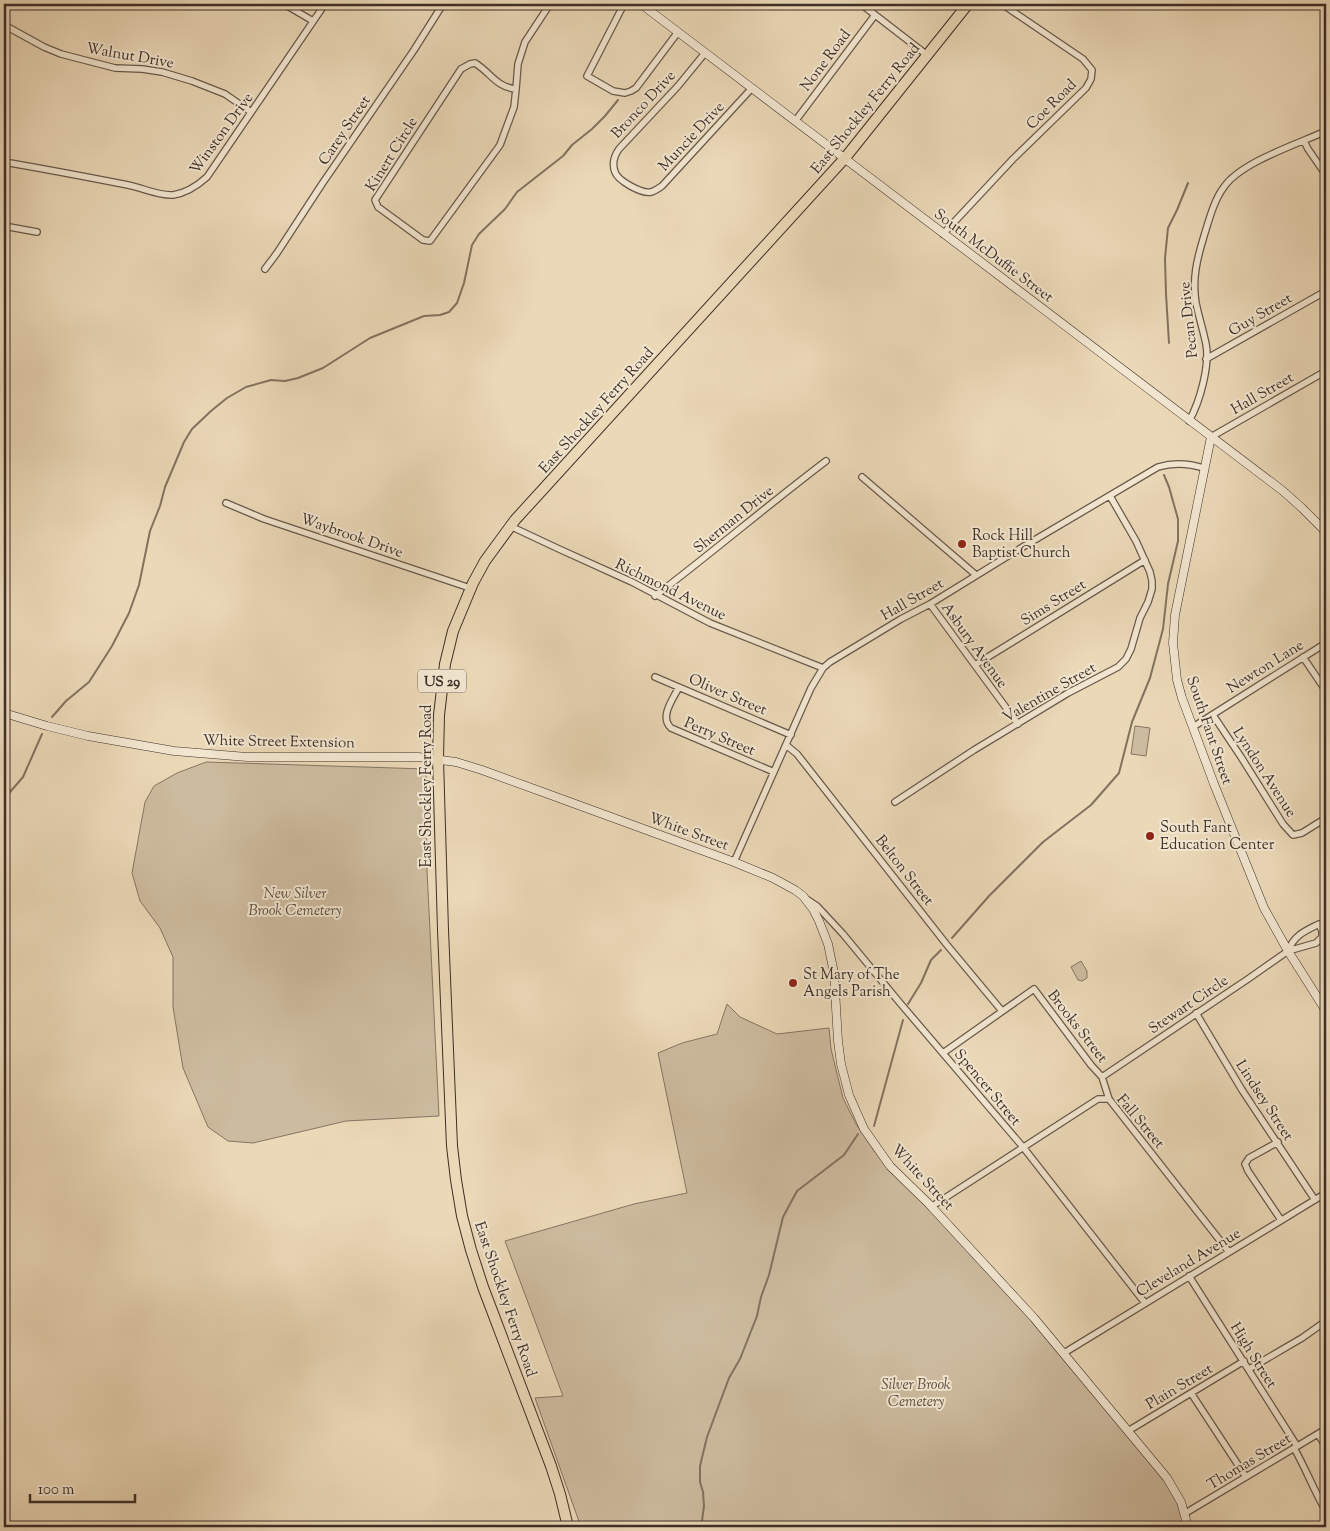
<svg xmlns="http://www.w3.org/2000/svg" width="1330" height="1531" font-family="'Sorts Mill Goudy',serif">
	<rect width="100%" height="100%" fill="#ebd8b7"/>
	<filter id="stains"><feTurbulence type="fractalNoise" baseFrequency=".004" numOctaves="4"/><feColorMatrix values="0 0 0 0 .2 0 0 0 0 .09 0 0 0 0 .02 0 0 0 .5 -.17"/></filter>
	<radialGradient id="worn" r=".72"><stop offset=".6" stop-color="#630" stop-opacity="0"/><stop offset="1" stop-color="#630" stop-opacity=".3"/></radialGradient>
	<path fill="#cdbb9f" stroke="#857564" d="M 1135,726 L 1150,728 L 1146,756 L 1131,754 Z
		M 206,762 L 426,769 L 427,870 L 439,1116 L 346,1121 L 253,1143 L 228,1141 L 208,1127 L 183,1068 L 173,1007 L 173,957 L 160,928 L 140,901 L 132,873 L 145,802 L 154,786 L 177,773 Z
		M 1081,961 L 1087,971 L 1087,978 L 1082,981 L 1078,980 L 1071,967 Z
		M 727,1004 L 740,1017 L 777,1034 L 829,1028 L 831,1049 L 843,1098 L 856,1124 L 875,1152 L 1006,1291 L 1164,1479 L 1180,1506 L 1184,1527 L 581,1527 L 535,1398 L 563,1396 L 505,1241 L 634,1204 L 687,1193 L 658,1053 L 682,1043 L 717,1034 Z"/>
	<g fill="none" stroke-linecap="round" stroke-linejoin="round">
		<path stroke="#827260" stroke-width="2" d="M 1169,343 L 1166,294 L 1165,258 L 1168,228 L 1177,210 L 1188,183
			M 52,717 L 66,701 L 89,682 L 112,646 L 129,613 L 139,585 L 150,531 L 160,506 L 165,487 L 184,442 L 192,429 L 211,411 L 227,398 L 246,387 L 271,380 L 285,381 L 298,378 L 323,368 L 370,338 L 424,316 L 440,315 L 449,312 L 457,303 L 464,283 L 472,245 L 479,234 L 505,209 L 517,192 L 563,156 L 572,145 L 592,129 L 605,116 L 618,100
			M 4,799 L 23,777 L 42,734
			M 952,938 L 989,896 L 1043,842 L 1091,805 L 1119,773 L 1132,722 L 1150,678 L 1163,629 L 1168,584 L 1178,541 L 1178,519 L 1169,487 L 1164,475
			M 908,1004 L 921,983 L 931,960 L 941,950
			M 874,1126 L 903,1020
			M 700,1527 L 702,1521 L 704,1506 L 703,1492 L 700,1482 L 700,1466 L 707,1437 L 729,1378 L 740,1359 L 757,1316 L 761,1297 L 769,1275 L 783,1217 L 797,1191 L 844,1155 L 858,1134"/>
		<g stroke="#68594c" stroke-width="8">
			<path id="street" d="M 284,4 L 313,21
				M 624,4 L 587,76 L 613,91 L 625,93 L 631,91 L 636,88 L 678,32
				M 861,4 L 927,55
				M 4,25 L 44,47 L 61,54 L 115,68 L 142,69 L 162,72 L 192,81 L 225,94 L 251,112
				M 705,53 L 678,86 L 619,149 C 614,156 612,164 615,172 C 618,181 642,194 651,192 C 655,191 659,188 662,186 L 752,88
				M 475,63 C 491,73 496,87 516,89 L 514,107 L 500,145 L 430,241 L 423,240 L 378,207 L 375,200 L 461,69 L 470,64 Z
				M 516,89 L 518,64 L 525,42 L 550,4
				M 796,120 L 875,15
				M 1304,141 L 1308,149 L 1326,175
				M 4,162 C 45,169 87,177 128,185 C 143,188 158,196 173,195 C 187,193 197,186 207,177 L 325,4
				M 4,226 L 37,232
				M 943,234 L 1013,159 L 1086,88 L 1091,79 L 1092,70 L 1083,59 L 1002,4
				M 265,269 L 277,253 L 322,184 L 414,50 L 443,4
				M 1206,359 L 1326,291
				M 1189,421 C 1200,402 1210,365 1206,344 C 1203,330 1199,317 1196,303 C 1192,279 1197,259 1204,236 C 1209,220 1214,200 1224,187 C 1241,162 1298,144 1326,131
				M 1211,437 L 1326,371
				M 862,477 L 976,575
				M 226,503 L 264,519 L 470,588
				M 510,526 L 559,549 L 632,582 L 710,623 L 823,668
				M 655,596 C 713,552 768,505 826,461
				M 930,604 L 1018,724
				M 1303,657 L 1326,691
				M 975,665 L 1145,560
				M 655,677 L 791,735
				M 679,687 C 673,699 659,717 671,728 L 774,772
				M 1213,715 L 1241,757 L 1283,824 L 1293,835 L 1302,833 L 1326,818
				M 1193,727 L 1326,643
				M 786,745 L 797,754 L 947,945 L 1002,1011
				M 895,802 L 974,750 L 1068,693 L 1118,667 L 1126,659 L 1131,649 L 1140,618 L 1148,602 L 1152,589 L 1152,581 L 1150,572 L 1136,541 L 1110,496
				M 734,862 L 811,688 L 823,668 L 830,662 L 901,619 L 930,604 L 1021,548 L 1158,467 C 1174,462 1188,463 1204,468
				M 808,900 L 817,906 L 843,934 L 900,1003 L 1023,1147 L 1145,1303
				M 1196,1013 L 1242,1090 L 1315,1200
				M 943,1053 L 1034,989 L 1091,1065 L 1102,1077 L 1109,1099
				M 1102,1077 L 1248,979 L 1288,951 L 1316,943 L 1322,937 L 1322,931 L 1319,924 C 1305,931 1294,935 1288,951
				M 1278,1142 L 1249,1158 L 1245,1164 L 1248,1171 L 1281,1220
				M 931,1207 L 1098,1099 L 1109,1099 L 1229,1252
				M 1189,1276 L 1297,1446
				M 1064,1353 L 1326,1193
				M 1249,1369 L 1302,1338 L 1326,1321
				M 1191,1393 L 1246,1477
				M 1128,1431 L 1244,1361
				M 1318,1434 L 1326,1447
				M 1294,1448 C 1306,1469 1314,1491 1326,1511
				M 1184,1514 L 1326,1429"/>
		</g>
		<g stroke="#3d2f28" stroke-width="9">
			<path id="secondary" d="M 641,4 L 1283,491 L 1302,508 L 1326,532
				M 1211,437 L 1175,615 L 1173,643 L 1177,680 L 1182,698 L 1214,784 L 1264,908 L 1288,951 L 1326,1011
				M 4,713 L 47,726 L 88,736 L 174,751 L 247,757 L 418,757 L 456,762 L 482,770 L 548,794 L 734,862 L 773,878 L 795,890 L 803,896 L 813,909 L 819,921 L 828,944 L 834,973 L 838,1041 L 841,1064 L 849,1095 L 864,1129 L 890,1166 L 929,1204 L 1034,1318 L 1167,1478 L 1181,1502 L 1188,1527"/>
		</g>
		<g stroke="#3d2f28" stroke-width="12">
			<path id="highway" d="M 568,1527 L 560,1494 L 551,1466 L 483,1287 L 471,1250 L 462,1216 L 456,1180 L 452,1146 L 443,930 L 438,759 L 439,715 L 445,664 L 453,631 L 473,583 L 485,561 L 515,520 L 845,158 L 968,4"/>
		</g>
		<use href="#street" stroke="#f2e6d0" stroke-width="5.5"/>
		<use href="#secondary" stroke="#f2e6d0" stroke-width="8"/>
		<use href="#highway" stroke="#ebd8b7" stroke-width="10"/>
	</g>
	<g fill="#8f2418" stroke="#f2e6d0" stroke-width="2">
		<circle cx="962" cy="544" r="5"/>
		<circle cx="1150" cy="836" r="5"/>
		<circle cx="793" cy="983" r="5"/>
	</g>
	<g text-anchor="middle" stroke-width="4" stroke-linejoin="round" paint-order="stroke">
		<rect fill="#f2e6d0" stroke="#73665a" stroke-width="1" x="418" y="669.5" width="48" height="23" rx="4"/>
		<g font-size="14" font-weight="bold" fill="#3d2f28">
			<text x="442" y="686">US 29</text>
		</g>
		<g font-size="15" fill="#3d2f28" stroke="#f2e6d0">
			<text transform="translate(130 55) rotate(10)" y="5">Walnut Drive</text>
			<text transform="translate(825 60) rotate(-53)" y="5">None Road</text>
			<text transform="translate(643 104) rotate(-47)" y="5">Bronco Drive</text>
			<text transform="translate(1051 104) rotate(-45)" y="5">Coe Road</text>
			<text transform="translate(865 108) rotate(-51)" y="5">East Shockley Ferry Road</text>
			<text transform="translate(344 130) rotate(-56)" y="5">Carey Street</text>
			<text transform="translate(221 133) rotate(-54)" y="5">Winston Drive</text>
			<text transform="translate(691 136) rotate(-47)" y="5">Muncie Drive</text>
			<text transform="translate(391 154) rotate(-58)" y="5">Kinert Circle</text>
			<text transform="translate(994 255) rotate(37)" y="5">South McDuffie Street</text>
			<text transform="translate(1260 314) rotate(-30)" y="5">Guy Street</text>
			<text transform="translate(1188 320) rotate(-96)" y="5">Pecan Drive</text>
			<text transform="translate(1262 393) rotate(-30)" y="5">Hall Street</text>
			<text transform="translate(596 410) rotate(-48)" y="5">East Shockley Ferry Road</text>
			<text transform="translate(733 519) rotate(-39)" y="5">Sherman Drive</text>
			<text transform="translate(352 535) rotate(19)" y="5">Waybrook Drive</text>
			<text transform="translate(671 589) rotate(26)" y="5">Richmond Avenue</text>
			<text transform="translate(912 599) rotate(-30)" y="5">Hall Street</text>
			<text transform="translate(1053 602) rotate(-32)" y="5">Sims Street</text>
			<text transform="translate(975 645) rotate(54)" y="5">Asbury Avenue</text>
			<text transform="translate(1265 666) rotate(-32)" y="5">Newton Lane</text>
			<text transform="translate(1049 692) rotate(-30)" y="5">Valentine Street</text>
			<text transform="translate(728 694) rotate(23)" y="5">Oliver Street</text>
			<text transform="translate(1210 730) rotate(71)" y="5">South Fant Street</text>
			<text transform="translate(720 736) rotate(23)" y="5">Perry Street</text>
			<text transform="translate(279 741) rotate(1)" y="5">White Street Extension</text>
			<text transform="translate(1265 772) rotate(57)" y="5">Lyndon Avenue</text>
			<text transform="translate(426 786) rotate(-90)" y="5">East Shockley Ferry Road</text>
			<text transform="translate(689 831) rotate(20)" y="5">White Street</text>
			<text transform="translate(905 870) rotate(52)" y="5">Belton Street</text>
			<text transform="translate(1188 1004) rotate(-34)" y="5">Stewart Circle</text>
			<text transform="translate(1078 1026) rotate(52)" y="5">Brooks Street</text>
			<text transform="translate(988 1087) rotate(50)" y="5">Spencer Street</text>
			<text transform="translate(1265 1100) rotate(57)" y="5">Lindsey Street</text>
			<text transform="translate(1141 1121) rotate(50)" y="5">Fall Street</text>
			<text transform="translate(923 1177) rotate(47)" y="5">White Street</text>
			<text transform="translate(1188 1262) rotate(-31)" y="5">Cleveland Avenue</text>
			<text transform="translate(506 1299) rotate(71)" y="5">East Shockley Ferry Road</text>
			<text transform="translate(1254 1355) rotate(58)" y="5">High Street</text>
			<text transform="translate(1179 1386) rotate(-31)" y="5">Plain Street</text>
			<text transform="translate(1249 1461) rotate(-31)" y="5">Thomas Street</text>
		</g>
		<g font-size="15" fill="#3d2f28" stroke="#f2e6d0" text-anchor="start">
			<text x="972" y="540">Rock Hill<tspan x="972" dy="17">Baptist Church</tspan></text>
			<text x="1160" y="832">South Fant<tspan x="1160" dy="17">Education Center</tspan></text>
			<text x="803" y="979">St Mary of The<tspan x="803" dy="17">Angels Parish</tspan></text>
		</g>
		<g font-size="15" font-style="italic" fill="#5a4b40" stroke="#f2e6d0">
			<text x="295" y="898">New Silver<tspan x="295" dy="17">Brook Cemetery</tspan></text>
			<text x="916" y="1389">Silver Brook<tspan x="916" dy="17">Cemetery</tspan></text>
		</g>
	</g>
	<rect width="1330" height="1531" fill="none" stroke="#ebd8b7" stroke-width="20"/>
	<rect x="5" y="5" width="1320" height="1521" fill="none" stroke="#3d2f28" stroke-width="2.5"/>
	<rect x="10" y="10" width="1310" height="1511" fill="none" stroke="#3d2f28"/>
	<path d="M30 1494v8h105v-8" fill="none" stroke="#3d2f28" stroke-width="2.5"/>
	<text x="38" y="1494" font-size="15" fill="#3d2f28" stroke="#f2e6d0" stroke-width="4" paint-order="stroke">100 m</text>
	<rect width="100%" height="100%" filter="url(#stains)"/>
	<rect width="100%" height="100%" fill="url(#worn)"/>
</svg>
